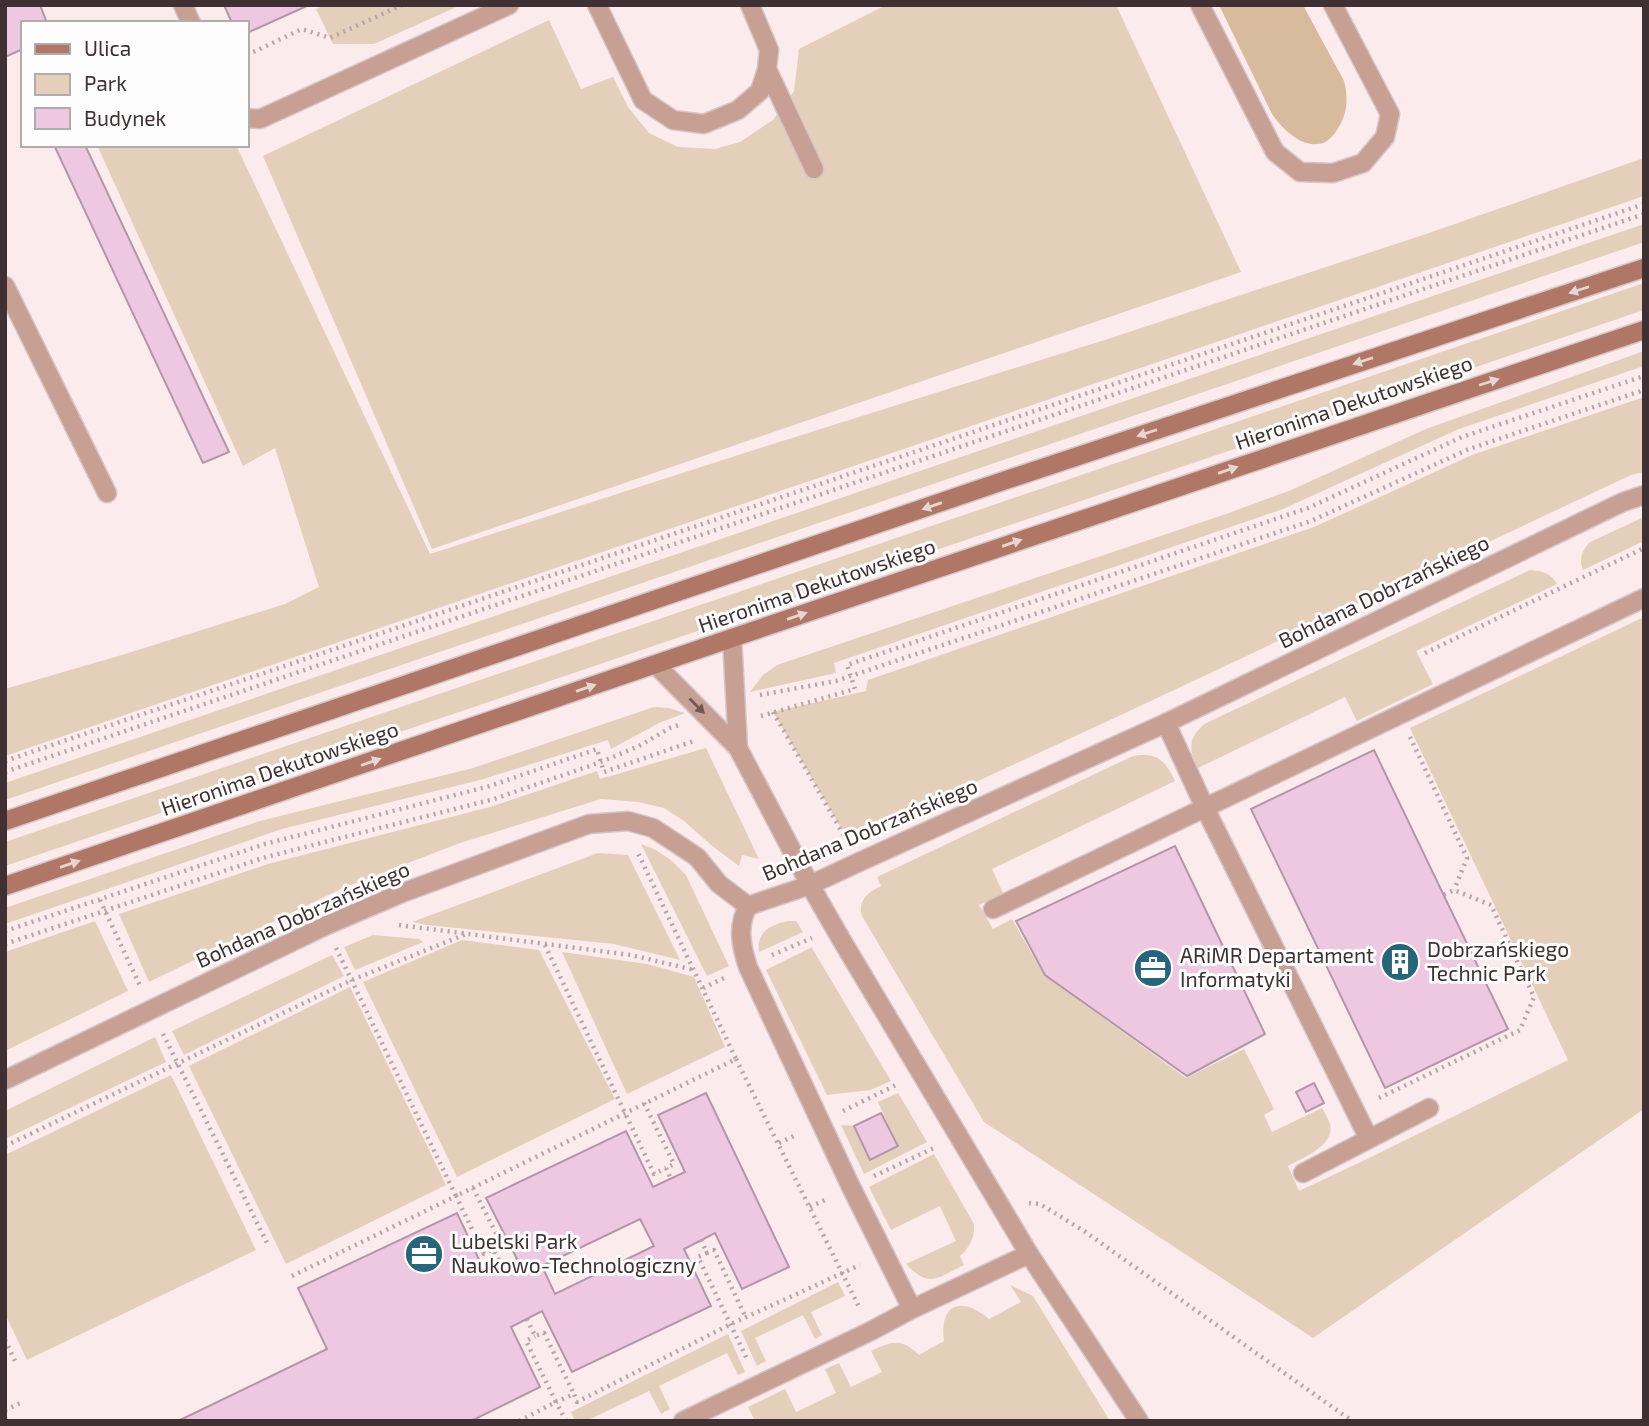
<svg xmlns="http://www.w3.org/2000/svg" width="1649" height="1426" font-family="'Exo 2',sans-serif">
	<rect width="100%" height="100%" fill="#fbebed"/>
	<path fill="#e4cfbb" d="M 325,5 L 461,5 L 374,44 L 333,44 L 316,9 Z
		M 886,5 L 1116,5 L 1241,272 L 432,549 L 263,156 L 549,20 L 581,89 L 613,77 L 628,107 L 649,133 L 678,147 L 715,149 L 740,142 L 773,120 L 794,91 L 799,49 Z
		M 97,145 L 236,145 L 430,554 L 776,443 L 1114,337 L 1426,234 L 1644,158 L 1644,196 L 5,756 L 5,689 L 125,654 L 285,604 L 319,587 L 275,448 L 243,466 Z
		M 1644,224 L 1644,242 L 5,800 L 5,783 Z
		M 1644,283 L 1644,310 L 5,866 L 5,842 Z
		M 1644,351 L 1644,366 L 1459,429 L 1283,509 L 834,663 L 836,673 L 750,692 L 763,675 L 777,665 L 1226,514 L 1291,490 L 1426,429 Z
		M 1644,397 L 1644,472 L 1631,475 L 1123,714 L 861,835 L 841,828 L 773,712 L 866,691 L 868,680 L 1314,527 L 1472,455 Z
		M 1644,517 L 1644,541 L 1583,570 C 1578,560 1583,549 1590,542 Z
		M 1530,570 C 1542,571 1551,573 1557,584 L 1416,651 L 1433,684 L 1357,721 L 1345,697 L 1198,768 C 1189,749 1187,740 1204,724 Z
		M 1644,617 L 1644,1109 L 1313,1338 L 984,1122 L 862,916 C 857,901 868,892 881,886 L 877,877 L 1133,756 C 1157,752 1165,760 1175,781 L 992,869 L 1003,893 L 979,905 L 993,929 L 1012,919 L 1044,975 L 1186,1078 L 1244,1049 L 1274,1109 L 1264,1115 L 1272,1132 L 1322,1108 C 1324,1112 1328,1118 1330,1124 C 1335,1146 1302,1158 1288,1166 L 1299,1191 L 1365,1160 L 1568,1060 L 1410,728 Z
		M 654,707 L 669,708 L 685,713 L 659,723 L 611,749 L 608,740 L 480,780 L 282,829 L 5,924 L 5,908 L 260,821 L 473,768 Z
		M 706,748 L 759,859 L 742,855 L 739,866 L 711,845 L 684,821 L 664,808 L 638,802 L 601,799 L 460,843 L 343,888 L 149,982 L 119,914 L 268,864 L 490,807 L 597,771 L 600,779 Z
		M 641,844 L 654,849 L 671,860 L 686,875 L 729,966 L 707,976 Z
		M 598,853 L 628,855 L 680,960 L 614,944 L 427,925 L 412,922 Z
		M 95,921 L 128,991 L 5,1051 L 5,952 Z
		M 789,921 L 796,921 L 803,932 L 759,952 C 756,932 771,924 789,921 Z
		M 373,935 L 419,939 L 423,942 L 355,970 L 344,947 Z
		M 462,940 L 539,950 L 615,1099 L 457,1177 L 363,982 Z
		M 812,947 L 812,948 L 891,1081 L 870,1090 L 827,1095 L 766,970 Z
		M 562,952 L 647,964 L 694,977 L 725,1047 L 627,1094 Z
		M 332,955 L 344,976 L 184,1055 L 172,1031 Z
		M 350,987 L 446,1185 L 286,1264 L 189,1066 Z
		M 155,1037 L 166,1062 L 5,1139 L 5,1111 Z
		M 171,1075 L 256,1250 L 27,1360 L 5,1314 L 5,1155 Z
		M 898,1093 L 927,1142 L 864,1174 L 841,1125 L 854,1126 L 870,1160 L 898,1147 L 878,1102 Z
		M 934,1154 L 974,1224 C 975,1237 970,1247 960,1256 L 964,1265 C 937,1278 930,1289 906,1264 L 956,1241 L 940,1206 L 891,1230 L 869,1187 Z
		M 838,1282 L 845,1296 L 811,1312 L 822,1335 L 815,1339 L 803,1315 L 755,1338 L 766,1361 L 757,1366 L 741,1331 Z
		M 1010,1285 L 1033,1296 L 1110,1421 L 755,1421 L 748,1407 L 785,1389 L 796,1412 L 836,1393 L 825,1369 L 839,1363 L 851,1387 L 882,1372 L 871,1351 C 893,1341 901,1338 919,1355 L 944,1341 C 939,1303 962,1296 989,1319 L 1021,1302 Z
		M 728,1334 L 745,1372 L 738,1375 L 727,1353 L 659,1386 L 670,1409 L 661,1414 L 649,1391 L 586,1421 L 575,1421 L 571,1412 Z"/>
	<path fill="#d8ba9d" d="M 1219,5 L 1303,5 L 1344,81 C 1349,100 1347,117 1335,133 C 1330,139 1325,144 1317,144 C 1299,146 1281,127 1272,114 Z"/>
	<path fill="#eec8e0" stroke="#b496a9" stroke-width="2" fill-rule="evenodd" d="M 5,5 L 40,5 L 47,23 L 23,23 L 23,49 L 5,57 Z
		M 224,5 L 309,5 L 247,33 L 247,23 L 232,23 Z
		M 54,145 L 85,145 L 229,452 L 203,463 Z
		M 1374,750 L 1508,1029 L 1385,1088 L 1251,809 Z
		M 1175,846 L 1265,1034 L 1187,1076 L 1045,975 L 1016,921 Z
		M 1314,1083 L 1324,1103 L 1306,1112 L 1296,1092 Z
		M 706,1093 L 789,1267 L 742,1289 L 715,1233 L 684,1249 L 711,1306 L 572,1372 L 542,1311 L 511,1327 L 540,1387 L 471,1421 L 178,1421 L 327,1349 L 298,1288 L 457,1213 L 486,1274 L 517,1259 L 486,1198 L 626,1131 L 653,1187 L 685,1172 L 658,1115 ZM 640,1219 L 654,1246 L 555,1294 L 542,1266 Z
		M 881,1113 L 898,1146 L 870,1160 L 854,1126 Z"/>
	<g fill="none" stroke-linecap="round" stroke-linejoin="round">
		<g stroke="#d5c6c8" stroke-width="21">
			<path id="lane" d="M 183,5 L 191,23
				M 597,5 L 643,100 L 673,120 L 704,124 L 738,110 L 760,91 L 767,69 L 769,50 L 750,5
				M 1200,5 L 1275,152 L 1300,172 L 1333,173 L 1363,163 L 1385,137 L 1390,114 L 1333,5
				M 767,69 L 814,169
				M 247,118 L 260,119 L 509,5
				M 5,286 L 107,493
				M 1166,723 L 1205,808 L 1369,1139
				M 748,906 C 737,926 741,946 748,967 L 851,1187 L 912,1309
				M 993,909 L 1644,598
				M 1303,1173 L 1429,1108
				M 683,1421 L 871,1331 L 912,1309 L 1029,1254"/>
		</g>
		<g stroke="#d5c6c8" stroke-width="21">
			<path id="street" d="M 732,638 L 738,748
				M 656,665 L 738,748 L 810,885 L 841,939 L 1029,1254 L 1139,1421
				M 5,1080 L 327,925 L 402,893 L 589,824 L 628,821 L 653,828 L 697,857 L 719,884 L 748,906 L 810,885 L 857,863 L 1166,723 L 1623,502 L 1644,495"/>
		</g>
		<g stroke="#d5c6c8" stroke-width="21">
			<path id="secondary" d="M 5,821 L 1006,480 L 1644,268
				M 5,886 L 732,638 L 1644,330"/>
		</g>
		<path stroke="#b4a5a7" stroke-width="4.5" stroke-dasharray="2 5" stroke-linecap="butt" d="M 247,55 L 302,29 L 330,38 L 402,5
			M 1425,653 L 1644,548
			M 760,695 L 836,681 L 1311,521 L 1469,449 L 1644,390
			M 773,712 L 846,839
			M 761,716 L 855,689 L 847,665 L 1308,508 L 1462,437 L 1644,376
			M 1410,737 L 1467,858 L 1454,890
			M 5,761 L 1644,204
			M 5,772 L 1644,214
			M 100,900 L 141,988
			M 399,925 L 631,955 L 694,970
			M 5,931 L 265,844 L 490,786 L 597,749 L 604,772 L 694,741
			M 5,944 L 266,857 L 494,799 L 601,762 L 639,746 L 670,728 L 679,725
			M 545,945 L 654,1174 L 666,1168
			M 336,948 L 456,1196 L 736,1059 L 637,851
			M 772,955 L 812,938
			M 703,988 L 726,977
			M 163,1034 L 268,1245
			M 736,1059 L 860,1309
			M 1379,1098 L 1520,1030 L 1534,997 L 1491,905 L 1454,890 L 1443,895
			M 644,1103 L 674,1164 L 666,1168 L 671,1179
			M 843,1111 L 898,1084
			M 779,1143 L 798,1134
			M 5,1146 L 352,980 L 466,934
			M 874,1176 L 936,1147
			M 473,1188 L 502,1245 L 493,1249 L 502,1266
			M 1029,1203 L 1040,1204 L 1084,1231 L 1352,1421
			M 810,1207 L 829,1198
			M 701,1240 L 707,1253 L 714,1250 L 746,1318
			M 707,1253 L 698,1257 L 748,1361
			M 292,1276 L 456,1196 L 484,1254 L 493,1249
			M 527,1319 L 535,1336 L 544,1333 L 574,1394
			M 5,1340 L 17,1365
			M 5,1410 L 23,1402
			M 519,1421 L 556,1402 L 526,1341 L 535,1336
			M 566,1421 L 556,1402 L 574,1394 L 577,1402 L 731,1324 L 860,1265"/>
		<use href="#lane" stroke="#c79f93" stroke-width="18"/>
		<use href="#street" stroke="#c79f93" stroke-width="18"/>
		<use href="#secondary" stroke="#b07766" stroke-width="18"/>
	</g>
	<defs><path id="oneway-solid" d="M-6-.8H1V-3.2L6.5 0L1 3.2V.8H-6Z" transform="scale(1.75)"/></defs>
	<g fill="#e6d5d0">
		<use href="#oneway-solid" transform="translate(1579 290) rotate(162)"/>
		<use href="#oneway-solid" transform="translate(1363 361) rotate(162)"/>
		<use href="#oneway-solid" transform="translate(1489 382) rotate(-18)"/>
		<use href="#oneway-solid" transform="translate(1147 433) rotate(162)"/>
		<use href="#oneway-solid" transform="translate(1228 470) rotate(-19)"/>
		<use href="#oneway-solid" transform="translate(932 506) rotate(161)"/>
		<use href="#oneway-solid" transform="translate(1012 543) rotate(-19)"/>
		<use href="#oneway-solid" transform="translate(797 616) rotate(-19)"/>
		<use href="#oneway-solid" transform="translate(586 688) rotate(-19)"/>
		<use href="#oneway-solid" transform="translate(371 762) rotate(-19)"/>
		<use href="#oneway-solid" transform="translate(70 864) rotate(-19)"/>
	</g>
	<use fill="#6f5855" href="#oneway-solid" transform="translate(697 706) rotate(45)"/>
	<defs>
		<g id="building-disc" transform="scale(2.0125)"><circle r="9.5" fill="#27657b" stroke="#fdfdfd"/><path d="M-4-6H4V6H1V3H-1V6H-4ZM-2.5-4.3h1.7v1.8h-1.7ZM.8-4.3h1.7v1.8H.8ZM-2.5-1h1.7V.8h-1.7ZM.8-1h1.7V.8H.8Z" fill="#fff"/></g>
		<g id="office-disc" transform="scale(2.0125)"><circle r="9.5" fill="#27657b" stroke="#fdfdfd"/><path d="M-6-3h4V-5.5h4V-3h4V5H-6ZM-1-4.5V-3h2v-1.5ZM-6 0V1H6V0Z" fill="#fff"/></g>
	</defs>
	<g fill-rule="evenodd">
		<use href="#building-disc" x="1400" y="962"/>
		<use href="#office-disc" x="1153" y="968"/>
		<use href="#office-disc" x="424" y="1254"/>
	</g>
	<g text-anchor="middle" stroke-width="6" stroke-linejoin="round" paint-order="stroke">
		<g font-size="21" fill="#3f3133" stroke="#fdfdfd">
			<text transform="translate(1354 403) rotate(-19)" y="7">Hieronima Dekutowskiego</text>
			<text transform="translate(817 586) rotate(-19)" y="7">Hieronima Dekutowskiego</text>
			<text transform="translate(1384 592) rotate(-26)" y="7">Bohdana Dobrzańskiego</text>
			<text transform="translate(280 769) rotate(-19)" y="7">Hieronima Dekutowskiego</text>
			<text transform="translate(870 830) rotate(-23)" y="7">Bohdana Dobrzańskiego</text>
			<text transform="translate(303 915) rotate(-24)" y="7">Bohdana Dobrzańskiego</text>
		</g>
		<g font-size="21" fill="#3f3133" stroke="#fdfdfd" text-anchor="start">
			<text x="1427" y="957">Dobrzańskiego<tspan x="1427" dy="24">Technic Park</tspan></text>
			<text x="1180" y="963">ARiMR Departament<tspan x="1180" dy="24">Informatyki</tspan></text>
			<text x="451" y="1249">Lubelski Park<tspan x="451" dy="24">Naukowo-Technologiczny</tspan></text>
		</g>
	</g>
	<rect width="1649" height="1426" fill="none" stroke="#3f3133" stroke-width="14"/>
	<rect x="21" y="21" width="228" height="126" fill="#fdfdfd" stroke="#b1abac" stroke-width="2"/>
	<rect x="35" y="44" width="35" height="10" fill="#b07766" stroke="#b1abac" stroke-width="2"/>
	<text x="84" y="56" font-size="21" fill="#3f3133">Ulica</text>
	<rect x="35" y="74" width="35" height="21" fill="#e4cfbb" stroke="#b1abac" stroke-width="2"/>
	<text x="84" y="91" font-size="21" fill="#3f3133">Park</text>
	<rect x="35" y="108" width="35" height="21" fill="#eec8e0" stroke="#b1abac" stroke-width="2"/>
	<text x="84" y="126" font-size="21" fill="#3f3133">Budynek</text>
</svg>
